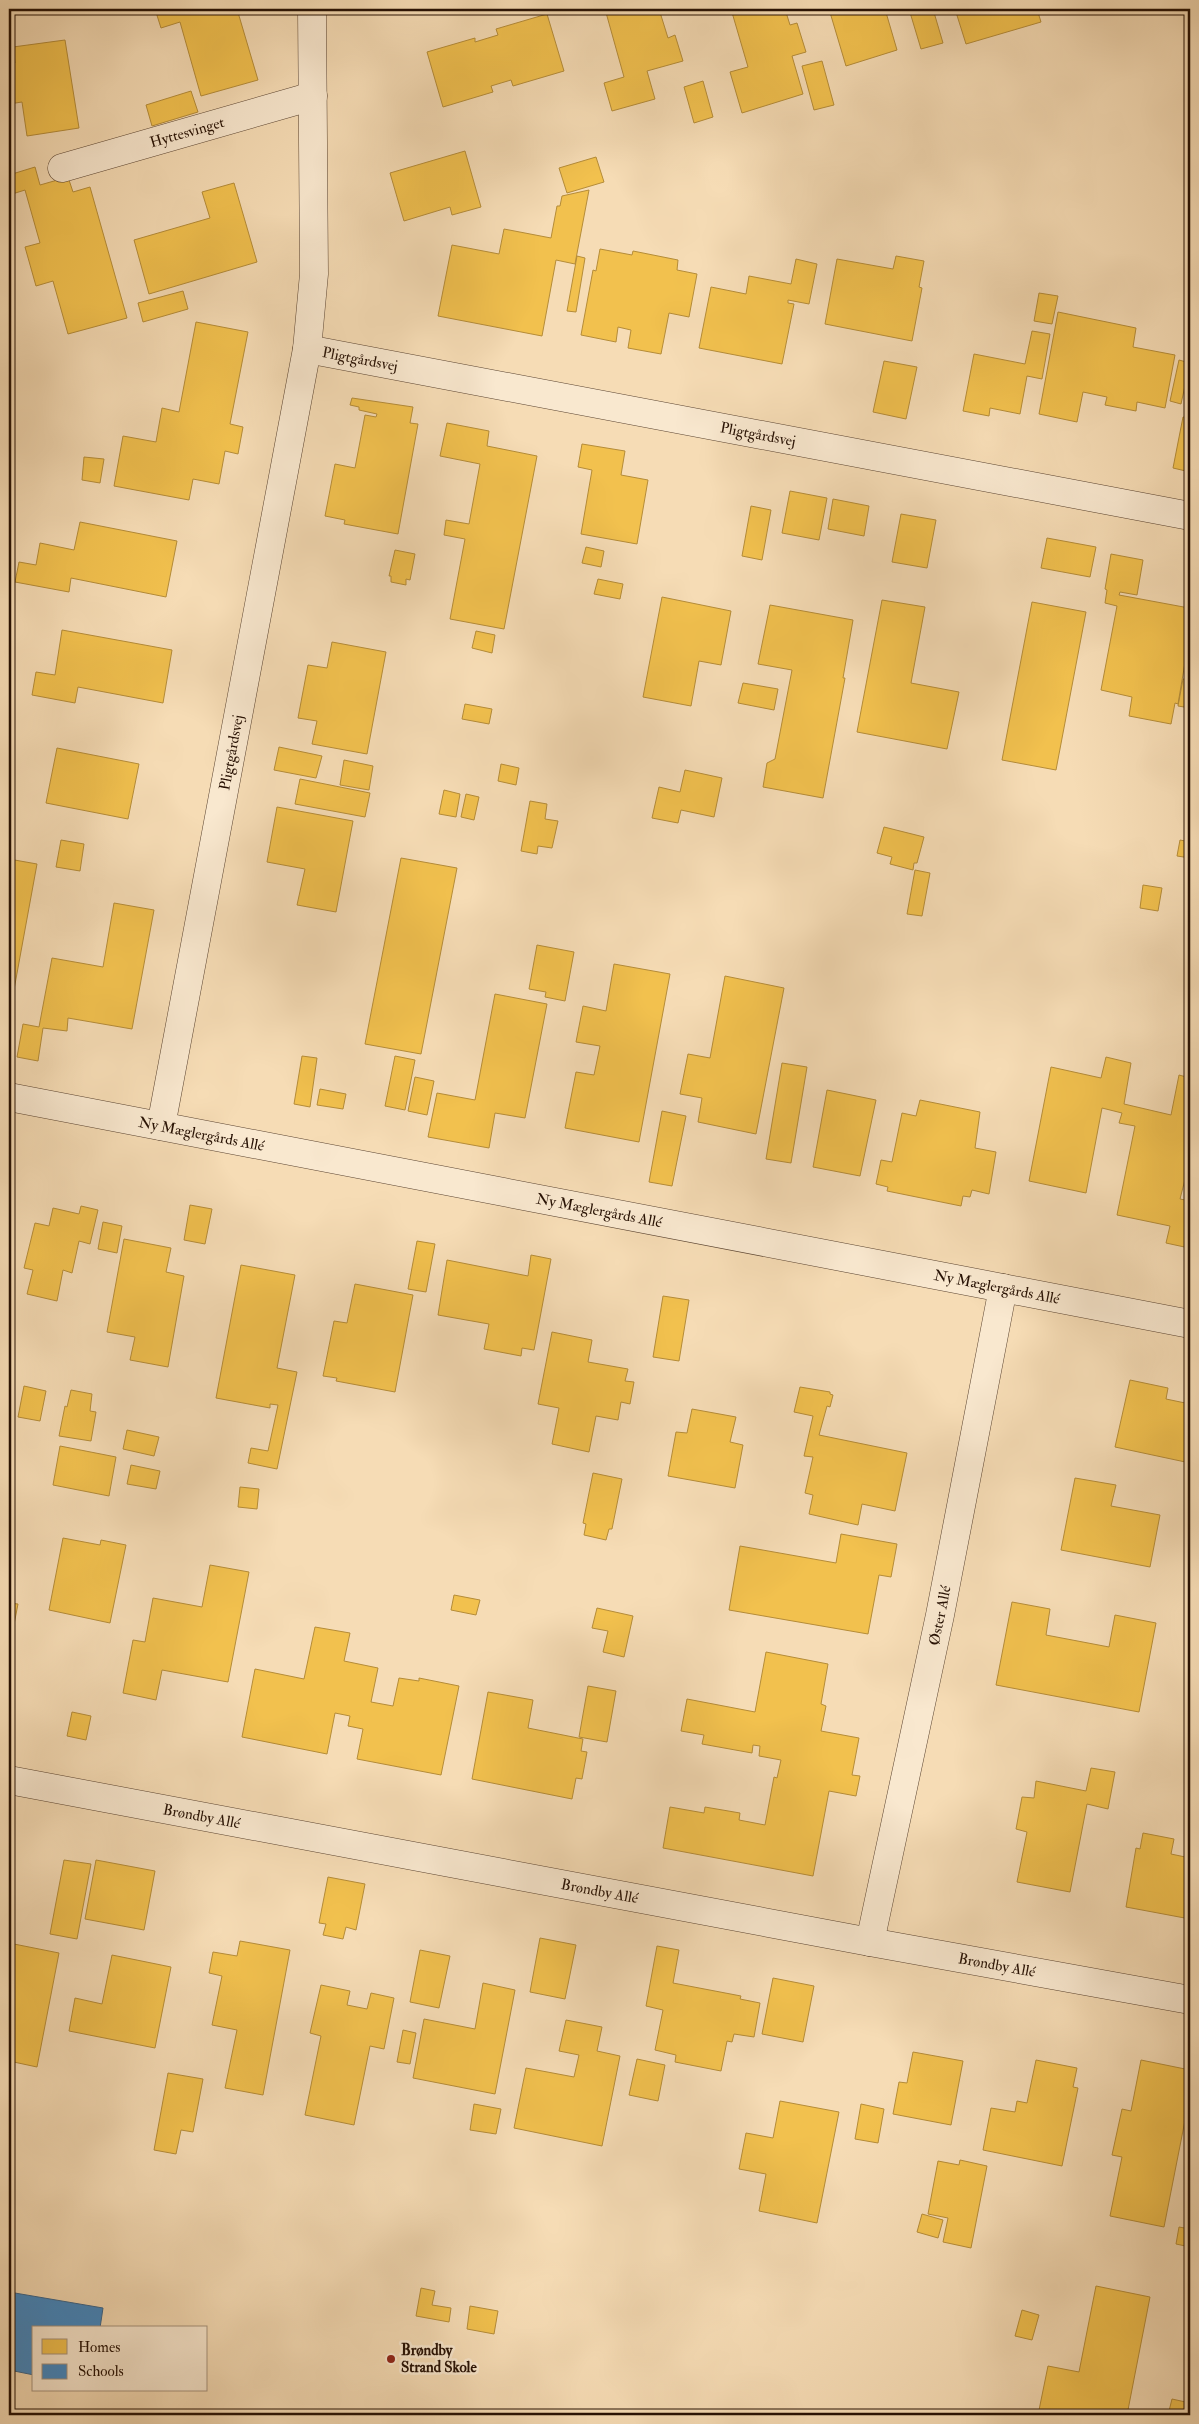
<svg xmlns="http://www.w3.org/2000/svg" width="1199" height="2424" font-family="'IM FELL Double Pica',serif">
	<rect width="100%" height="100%" fill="#f6dcb5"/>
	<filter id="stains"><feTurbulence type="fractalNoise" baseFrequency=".004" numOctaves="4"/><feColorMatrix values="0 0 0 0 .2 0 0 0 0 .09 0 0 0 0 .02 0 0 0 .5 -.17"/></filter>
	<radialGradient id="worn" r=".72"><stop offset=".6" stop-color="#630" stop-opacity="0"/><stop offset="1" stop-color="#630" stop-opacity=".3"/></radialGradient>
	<path fill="#f2c14e" stroke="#b58c38" d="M 155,9 L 237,9 L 258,80 L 201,96 L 180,22 L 161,28 Z
		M 605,9 L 659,9 L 668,38 L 675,35 L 683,61 L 647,71 L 655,99 L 612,111 L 604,83 L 624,77 Z
		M 731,9 L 785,9 L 790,25 L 797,23 L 806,52 L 792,56 L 803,94 L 742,113 L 730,72 L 748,67 Z
		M 829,9 L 885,9 L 897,50 L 846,66 Z
		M 909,9 L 933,9 L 943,43 L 921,49 Z
		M 955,9 L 1037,9 L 1041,22 L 966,44 Z
		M 547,14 L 564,71 L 513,86 L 511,80 L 491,86 L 493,92 L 443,107 L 427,52 L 475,38 L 475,42 L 498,35 L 496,29 Z
		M 65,40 L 79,128 L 27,136 L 22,102 L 9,104 L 9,64 L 15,63 L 13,47 Z
		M 822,61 L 834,105 L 814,110 L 802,66 Z
		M 703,81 L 713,117 L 694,123 L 684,87 Z
		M 191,91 L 198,112 L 152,126 L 146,105 Z
		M 465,151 L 481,207 L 452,215 L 450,207 L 404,221 L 390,173 Z
		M 596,157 L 604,182 L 567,193 L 559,168 Z
		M 35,167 L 40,185 L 68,177 L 73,192 L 90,187 L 127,318 L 68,334 L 53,281 L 36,286 L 25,247 L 40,243 L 25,190 L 9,195 L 9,175 Z
		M 234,183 L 257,262 L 149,294 L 134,240 L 210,218 L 202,192 Z
		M 589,190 L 575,264 L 556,260 L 542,336 L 438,316 L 452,245 L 499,254 L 504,229 L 551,238 L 557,206 L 560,206 L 562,196 Z
		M 600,249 L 632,255 L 633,251 L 678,260 L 677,270 L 697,274 L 689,317 L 669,313 L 661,354 L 628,348 L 631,330 L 618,327 L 616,342 L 581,335 L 593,270 L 596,271 Z
		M 577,256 L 585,258 L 576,312 L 567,311 Z
		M 896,256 L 924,261 L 919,287 L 922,288 L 912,341 L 825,324 L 837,259 L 893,269 Z
		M 796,259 L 817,264 L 809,304 L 788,300 L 788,303 L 794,304 L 782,364 L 699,348 L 711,287 L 746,294 L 749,276 L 791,284 Z
		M 183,291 L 188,309 L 143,322 L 138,303 Z
		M 1039,293 L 1058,296 L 1052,324 L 1034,321 Z
		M 1058,312 L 1136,328 L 1133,347 L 1175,355 L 1165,408 L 1137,402 L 1136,411 L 1105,405 L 1107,397 L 1083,392 L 1077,422 L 1039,414 Z
		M 196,322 L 248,332 L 230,424 L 243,427 L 238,454 L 225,451 L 219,484 L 193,479 L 189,500 L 114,486 L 123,436 L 156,442 L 162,408 L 179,412 Z
		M 1032,331 L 1050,334 L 1042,379 L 1027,376 L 1020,414 L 990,408 L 989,416 L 963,411 L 974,354 L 1025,364 Z
		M 1179,360 L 1190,363 L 1181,404 L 1170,401 Z
		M 884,361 L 917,367 L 906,419 L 873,412 Z
		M 352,398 L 413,407 L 410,423 L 418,424 L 398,534 L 344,524 L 345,520 L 325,516 L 335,464 L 355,468 L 365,415 L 376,417 L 377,414 L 359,410 L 359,407 L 350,405 Z
		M 1183,417 L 1190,418 L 1190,472 L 1173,468 Z
		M 447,423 L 489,431 L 487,446 L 537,456 L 504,629 L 450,619 L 465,539 L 444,535 L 446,520 L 469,524 L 480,464 L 440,456 Z
		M 582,444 L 625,451 L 621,475 L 648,480 L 637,544 L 581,534 L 592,470 L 578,467 Z
		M 84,457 L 104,459 L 100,483 L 82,480 Z
		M 790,491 L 827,498 L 819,540 L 782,533 Z
		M 833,499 L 869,506 L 864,536 L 828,529 Z
		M 751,506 L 771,510 L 762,560 L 742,556 Z
		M 901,514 L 936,520 L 927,568 L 892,562 Z
		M 80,522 L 177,541 L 166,597 L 71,578 L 69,592 L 15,582 L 19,562 L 36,565 L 40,543 L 74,550 Z
		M 1047,538 L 1096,547 L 1090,577 L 1041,568 Z
		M 586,547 L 604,551 L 601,567 L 582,563 Z
		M 395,550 L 415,554 L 410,580 L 406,579 L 406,585 L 391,582 L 391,576 L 389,576 Z
		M 1111,554 L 1143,560 L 1137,595 L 1120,592 L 1119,595 L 1189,608 L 1190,600 L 1190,646 L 1188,645 L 1178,704 L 1175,703 L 1171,724 L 1129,716 L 1132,697 L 1101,690 L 1117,606 L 1105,603 L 1107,590 L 1105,589 Z
		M 598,579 L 623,584 L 620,599 L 594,594 Z
		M 662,597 L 731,611 L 721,665 L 699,661 L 691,706 L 643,697 Z
		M 882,600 L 925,607 L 911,683 L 959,692 L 947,749 L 857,732 Z
		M 1032,602 L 1086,612 L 1056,770 L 1002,760 Z
		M 770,605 L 853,620 L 843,678 L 845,678 L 823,798 L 763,787 L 767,763 L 775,759 L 792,670 L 758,664 Z
		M 62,630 L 172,650 L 163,703 L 78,687 L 75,703 L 32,695 L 36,672 L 55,675 Z
		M 476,631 L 495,635 L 492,653 L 472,648 Z
		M 332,642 L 386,652 L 367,754 L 312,744 L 317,721 L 298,718 L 308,665 L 327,668 Z
		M 1183,679 L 1190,680 L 1190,708 L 1178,706 Z
		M 743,683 L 778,689 L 774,710 L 738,703 Z
		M 465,704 L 492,709 L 489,724 L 462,719 Z
		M 279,747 L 322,756 L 316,778 L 274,770 Z
		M 57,748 L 139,764 L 128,819 L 46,803 Z
		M 344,760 L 373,766 L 369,790 L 340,785 Z
		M 501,764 L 519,768 L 516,785 L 498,781 Z
		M 685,770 L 722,778 L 714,817 L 681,810 L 678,823 L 652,818 L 659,787 L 680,792 Z
		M 300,779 L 370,793 L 365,817 L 295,804 Z
		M 444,790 L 460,794 L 456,817 L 439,814 Z
		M 466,794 L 479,797 L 474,820 L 461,817 Z
		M 530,801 L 547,804 L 545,819 L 558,821 L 552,848 L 538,846 L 537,854 L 521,851 Z
		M 277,807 L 353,821 L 336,912 L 297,905 L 305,869 L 267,862 Z
		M 884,827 L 924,837 L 917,863 L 914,863 L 913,870 L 890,864 L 892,857 L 877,853 Z
		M 61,840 L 84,844 L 80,871 L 56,867 Z
		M 1180,840 L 1190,842 L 1190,858 L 1177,856 Z
		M 401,858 L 457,868 L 421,1054 L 365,1044 Z
		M 9,859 L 37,864 L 11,1006 L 9,1006 Z
		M 915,870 L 930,873 L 922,916 L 907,914 Z
		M 1143,885 L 1162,888 L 1158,911 L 1140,908 Z
		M 114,903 L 154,910 L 132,1029 L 68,1018 L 67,1031 L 43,1028 L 38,1061 L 17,1057 L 23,1024 L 39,1027 L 52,958 L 103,967 Z
		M 537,945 L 574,952 L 565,1001 L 545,997 L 546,992 L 529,989 Z
		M 614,964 L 670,974 L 639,1142 L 565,1128 L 576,1072 L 594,1075 L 600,1046 L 576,1042 L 583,1006 L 606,1011 Z
		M 725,976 L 784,988 L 756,1134 L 698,1122 L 702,1098 L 680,1094 L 688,1054 L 710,1058 Z
		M 495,994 L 547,1004 L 525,1118 L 495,1113 L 489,1148 L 428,1137 L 437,1093 L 475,1100 Z
		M 302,1056 L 317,1058 L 310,1107 L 294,1104 Z
		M 395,1056 L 415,1060 L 405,1110 L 385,1106 Z
		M 1106,1057 L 1131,1063 L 1124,1104 L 1171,1115 L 1179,1075 L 1190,1078 L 1190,1160 L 1180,1199 L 1190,1201 L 1189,1248 L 1166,1243 L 1170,1226 L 1117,1215 L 1135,1126 L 1119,1123 L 1122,1113 L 1102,1108 L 1086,1193 L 1029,1181 L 1051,1067 L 1101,1078 Z
		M 782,1063 L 807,1067 L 791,1163 L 766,1159 Z
		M 415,1077 L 434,1081 L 427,1115 L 408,1111 Z
		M 320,1089 L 346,1094 L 343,1109 L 317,1105 Z
		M 827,1090 L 876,1100 L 860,1176 L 813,1167 Z
		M 920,1100 L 980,1112 L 975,1148 L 996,1152 L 989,1194 L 972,1190 L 970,1197 L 963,1196 L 961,1206 L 887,1191 L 888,1187 L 876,1184 L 881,1160 L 892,1162 L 902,1113 L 916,1116 Z
		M 662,1111 L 686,1116 L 672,1186 L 649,1182 Z
		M 190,1205 L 212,1209 L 205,1244 L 184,1240 Z
		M 81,1206 L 98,1210 L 90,1244 L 79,1241 L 72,1273 L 63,1270 L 57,1301 L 27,1294 L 33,1270 L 24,1268 L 35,1223 L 49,1226 L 53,1208 L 79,1214 Z
		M 103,1222 L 122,1226 L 117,1253 L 98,1249 Z
		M 124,1239 L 171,1248 L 166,1272 L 184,1276 L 168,1367 L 130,1360 L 135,1337 L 107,1332 Z
		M 417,1241 L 435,1244 L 426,1292 L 408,1289 Z
		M 531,1255 L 551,1259 L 534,1350 L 522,1348 L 521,1356 L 484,1349 L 489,1324 L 438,1315 L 447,1260 L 528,1276 Z
		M 241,1265 L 295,1275 L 277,1368 L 297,1372 L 277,1469 L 248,1463 L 251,1448 L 268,1451 L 278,1405 L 270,1404 L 270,1408 L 216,1398 Z
		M 355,1284 L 413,1295 L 395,1392 L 336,1381 L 337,1378 L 323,1376 L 334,1321 L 347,1323 Z
		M 663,1296 L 689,1300 L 679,1361 L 653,1357 Z
		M 552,1332 L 592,1340 L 588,1362 L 628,1369 L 625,1381 L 634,1382 L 630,1404 L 621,1402 L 618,1420 L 596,1416 L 589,1452 L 552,1444 L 559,1408 L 538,1404 Z
		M 1130,1380 L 1168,1388 L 1166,1399 L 1190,1404 L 1190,1463 L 1115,1447 Z
		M 24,1386 L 46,1391 L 40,1421 L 18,1417 Z
		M 800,1387 L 830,1392 L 830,1394 L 833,1395 L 830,1407 L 827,1406 L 819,1435 L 907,1453 L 895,1511 L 862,1504 L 858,1525 L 809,1514 L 813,1495 L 805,1493 L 813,1457 L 804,1456 L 813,1416 L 794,1412 Z
		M 71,1390 L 92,1394 L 90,1411 L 96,1412 L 91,1441 L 59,1436 L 65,1406 L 67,1407 Z
		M 692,1409 L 736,1417 L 730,1442 L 743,1445 L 735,1488 L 668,1476 L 676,1432 L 687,1433 Z
		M 127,1430 L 159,1437 L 154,1456 L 123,1449 Z
		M 60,1446 L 116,1457 L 109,1496 L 53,1485 Z
		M 131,1465 L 160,1471 L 156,1489 L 127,1484 Z
		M 593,1473 L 622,1479 L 612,1529 L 609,1529 L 606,1540 L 584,1535 L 586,1524 L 583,1523 Z
		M 1075,1478 L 1116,1485 L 1111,1506 L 1160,1515 L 1150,1567 L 1061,1550 Z
		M 240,1487 L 259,1489 L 257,1509 L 238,1507 Z
		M 841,1534 L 897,1544 L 891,1577 L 879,1575 L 868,1634 L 729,1610 L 740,1546 L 836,1563 Z
		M 63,1538 L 100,1545 L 101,1540 L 126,1545 L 110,1623 L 49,1610 Z
		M 210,1565 L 249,1572 L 228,1682 L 162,1670 L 156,1700 L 123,1693 L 133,1640 L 145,1642 L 153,1598 L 202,1607 Z
		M 454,1595 L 480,1600 L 476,1615 L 451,1610 Z
		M 1012,1602 L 1050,1609 L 1046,1635 L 1109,1647 L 1115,1615 L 1156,1623 L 1139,1712 L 996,1685 Z
		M 9,1603 L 18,1604 L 9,1650 Z
		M 597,1608 L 633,1616 L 624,1657 L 603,1652 L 608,1631 L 592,1628 Z
		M 315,1627 L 350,1633 L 344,1661 L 378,1668 L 371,1702 L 393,1706 L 399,1678 L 419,1681 L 419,1678 L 459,1686 L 441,1775 L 357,1759 L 363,1729 L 348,1726 L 350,1716 L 335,1713 L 327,1754 L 242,1737 L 255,1669 L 304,1679 Z
		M 766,1652 L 828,1664 L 821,1704 L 826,1706 L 821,1731 L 859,1738 L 852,1775 L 860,1776 L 856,1796 L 829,1791 L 813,1876 L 663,1848 L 670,1807 L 704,1813 L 705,1807 L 740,1813 L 739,1820 L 765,1825 L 774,1777 L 777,1778 L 781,1760 L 759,1756 L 760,1746 L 753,1745 L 752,1753 L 702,1744 L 704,1735 L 681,1731 L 687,1699 L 755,1712 Z
		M 588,1686 L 616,1691 L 607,1742 L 579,1737 Z
		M 488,1692 L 533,1700 L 528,1728 L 583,1739 L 581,1751 L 587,1752 L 582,1779 L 576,1778 L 572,1799 L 472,1779 Z
		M 72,1712 L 91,1716 L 86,1740 L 67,1736 Z
		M 1091,1768 L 1115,1772 L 1108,1809 L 1087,1804 L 1070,1892 L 1017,1882 L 1027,1832 L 1016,1829 L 1022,1797 L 1034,1798 L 1036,1781 L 1086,1791 Z
		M 1143,1833 L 1174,1839 L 1171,1854 L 1190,1858 L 1190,1919 L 1126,1907 L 1136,1848 L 1140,1849 Z
		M 64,1860 L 91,1864 L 77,1939 L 50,1934 Z
		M 96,1860 L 155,1871 L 144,1930 L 85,1919 Z
		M 328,1877 L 365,1884 L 356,1930 L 346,1927 L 343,1939 L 323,1935 L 326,1924 L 319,1923 Z
		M 540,1938 L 576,1945 L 565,1999 L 530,1992 Z
		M 240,1941 L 290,1950 L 263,2095 L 225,2088 L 237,2030 L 212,2025 L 222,1976 L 209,1973 L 213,1952 L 237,1956 Z
		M 9,1943 L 59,1953 L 37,2067 L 9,2061 Z
		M 657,1946 L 679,1950 L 673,1983 L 741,1996 L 740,1999 L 760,2003 L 754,2037 L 734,2034 L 732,2042 L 727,2041 L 721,2071 L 675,2062 L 676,2055 L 655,2050 L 663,2010 L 646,2006 Z
		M 420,1950 L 450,1956 L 439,2008 L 410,2002 Z
		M 112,1955 L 171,1967 L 155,2048 L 69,2031 L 75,1998 L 102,2004 Z
		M 773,1978 L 814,1986 L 803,2042 L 762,2034 Z
		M 483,1983 L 515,1990 L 495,2094 L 413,2078 L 424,2019 L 475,2029 Z
		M 321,1985 L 350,1991 L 347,2005 L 367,2009 L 371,1993 L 394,1998 L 384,2049 L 370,2046 L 354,2125 L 305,2115 L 321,2036 L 310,2033 Z
		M 566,2020 L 602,2027 L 597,2051 L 620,2056 L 602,2146 L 514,2128 L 526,2068 L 574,2077 L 579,2055 L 559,2051 Z
		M 403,2030 L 416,2033 L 410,2064 L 397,2062 Z
		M 913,2052 L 963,2061 L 951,2125 L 893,2114 L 899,2082 L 907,2083 Z
		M 637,2059 L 665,2065 L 658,2101 L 629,2095 Z
		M 1036,2060 L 1077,2068 L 1073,2087 L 1078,2088 L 1062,2166 L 983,2150 L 991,2108 L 1015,2112 L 1017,2101 L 1027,2103 Z
		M 1141,2060 L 1190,2070 L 1190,2095 L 1164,2227 L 1110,2216 L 1122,2157 L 1112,2155 L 1122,2109 L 1131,2111 Z
		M 168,2073 L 203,2079 L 193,2132 L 181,2130 L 176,2154 L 154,2150 Z
		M 780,2101 L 839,2112 L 817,2223 L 759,2211 L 766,2174 L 739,2169 L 746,2133 L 773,2138 Z
		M 474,2104 L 501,2109 L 496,2134 L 470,2130 Z
		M 861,2104 L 884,2109 L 878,2143 L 855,2139 Z
		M 960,2160 L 987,2166 L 971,2248 L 943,2242 L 948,2218 L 928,2214 L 938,2161 L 959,2165 Z
		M 922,2214 L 943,2220 L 938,2238 L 917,2232 Z
		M 1179,2227 L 1190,2229 L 1190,2247 L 1176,2244 Z
		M 1096,2286 L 1150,2297 L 1127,2415 L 1038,2415 L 1048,2366 L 1079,2372 Z
		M 421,2288 L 435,2291 L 432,2305 L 451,2308 L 449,2322 L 416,2316 Z
		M 470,2306 L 498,2311 L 494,2334 L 467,2329 Z
		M 1022,2310 L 1039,2315 L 1032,2340 L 1015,2336 Z
		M 1172,2399 L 1190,2403 L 1190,2415 L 1168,2415 Z"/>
	<path fill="#3f88c5" stroke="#38648b" d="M 9,2292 L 103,2308 L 100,2328 L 34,2328 L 34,2375 L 9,2370 Z"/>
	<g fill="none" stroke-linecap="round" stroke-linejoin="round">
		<g stroke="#5a4330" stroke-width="29">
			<g id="minor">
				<path id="s1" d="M 62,168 L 313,96"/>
				<path id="s2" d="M 307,349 L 1190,516"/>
				<path id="s3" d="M 9,1097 L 1190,1324"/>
				<path id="s4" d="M 161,1126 L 307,349 L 314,274 L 312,9"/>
				<path id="s5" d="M 9,1780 L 870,1942 L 1190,2000"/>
				<path id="s6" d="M 870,1942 L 940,1615 L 1003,1288"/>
			</g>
		</g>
		<use href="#minor" stroke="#f9e8cf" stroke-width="28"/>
	</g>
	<circle fill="#8f2418" stroke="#f9e8cf" stroke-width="2" cx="391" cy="2359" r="5"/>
	<g text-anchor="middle" stroke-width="5" stroke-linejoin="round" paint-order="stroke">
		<g font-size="15" fill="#261003" stroke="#f9e8cf">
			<text dy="5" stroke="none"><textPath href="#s1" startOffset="130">Hyttesvinget</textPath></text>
			<text dy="5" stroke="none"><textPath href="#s2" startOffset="54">Pligtgårdsvej</textPath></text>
			<text dy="5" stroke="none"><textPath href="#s2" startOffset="459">Pligtgårdsvej</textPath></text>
			<text dy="5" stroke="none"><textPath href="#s4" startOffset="380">Pligtgårdsvej</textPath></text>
			<text dy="5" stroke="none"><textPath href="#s3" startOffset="196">Ny Mæglergårds Allé</textPath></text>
			<text dy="5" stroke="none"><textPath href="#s3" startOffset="601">Ny Mæglergårds Allé</textPath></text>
			<text dy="5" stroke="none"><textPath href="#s3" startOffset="1006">Ny Mæglergårds Allé</textPath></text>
			<text dy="5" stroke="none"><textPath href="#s6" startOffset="334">Øster Allé</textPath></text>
			<text dy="5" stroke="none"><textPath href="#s5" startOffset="196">Brøndby Allé</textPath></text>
			<text dy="5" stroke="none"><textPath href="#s5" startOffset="601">Brøndby Allé</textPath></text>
			<text dy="5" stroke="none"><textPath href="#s5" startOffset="1005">Brøndby Allé</textPath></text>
		</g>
		<g font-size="15" font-weight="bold" fill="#261003" stroke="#f9e8cf" text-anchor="start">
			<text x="401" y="2355">Brøndby<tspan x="401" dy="17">Strand Skole</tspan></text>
		</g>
	</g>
	<rect width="1199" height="2424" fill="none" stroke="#f6dcb5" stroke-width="30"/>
	<rect x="10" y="10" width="1179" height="2404" fill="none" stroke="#261003" stroke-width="2.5"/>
	<rect x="15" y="15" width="1169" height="2394" fill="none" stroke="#261003"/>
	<rect x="32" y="2326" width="175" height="65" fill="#f9e8cf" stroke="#a5927d"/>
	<rect x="42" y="2339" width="25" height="15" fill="#f2c14e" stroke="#a5927d"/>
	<text x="78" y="2352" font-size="15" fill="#261003">Homes</text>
	<rect x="42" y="2364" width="25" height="15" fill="#3f88c5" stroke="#a5927d"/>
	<text x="78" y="2376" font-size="15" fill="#261003">Schools</text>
	<rect width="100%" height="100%" filter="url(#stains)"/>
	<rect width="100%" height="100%" fill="url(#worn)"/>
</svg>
